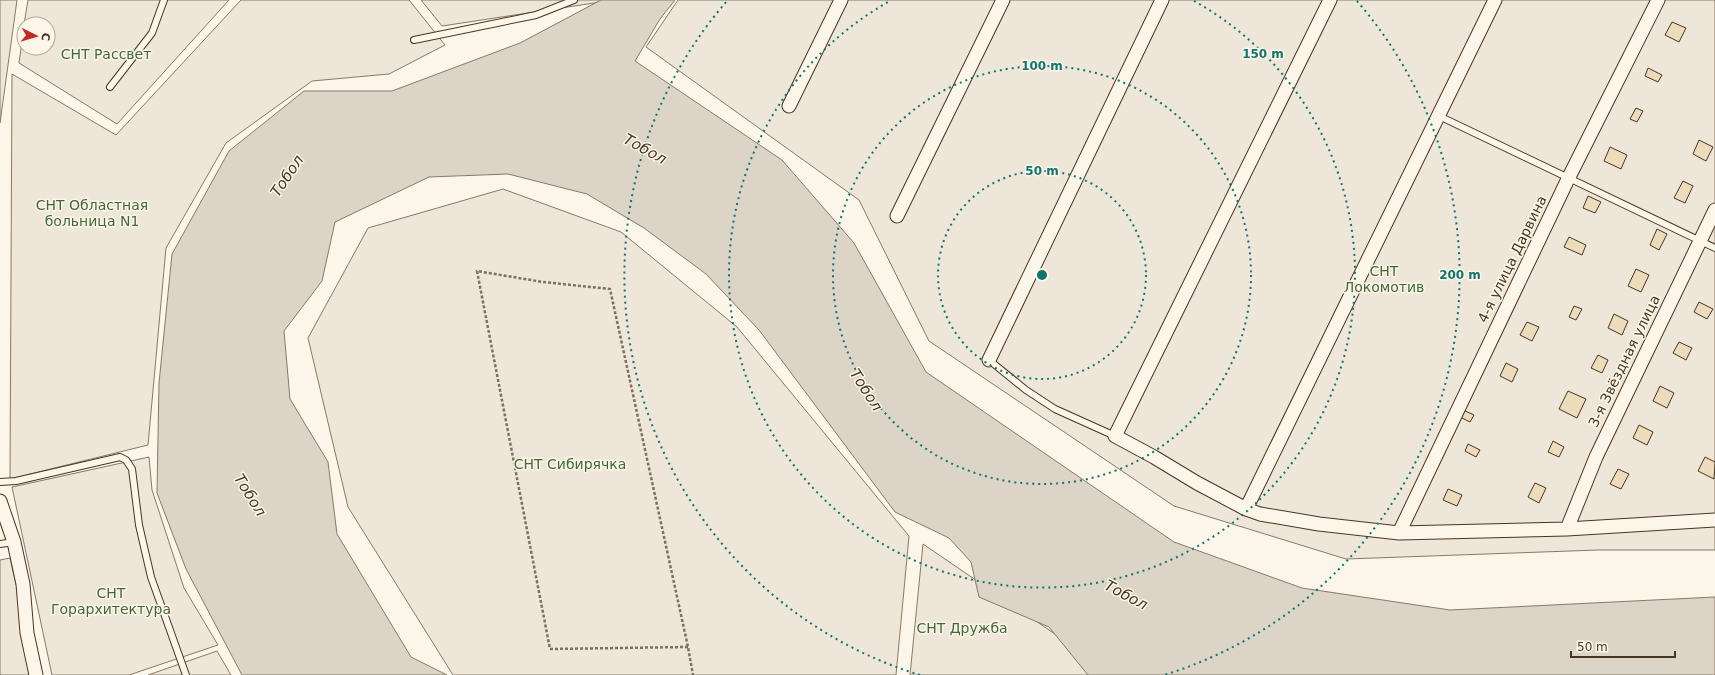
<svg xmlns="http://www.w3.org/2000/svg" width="1715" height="675" font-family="'DejaVu Sans',sans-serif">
	<rect width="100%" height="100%" fill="#fbf6e9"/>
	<path fill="#ede6d9" stroke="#887966" d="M 0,0 L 17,0 L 0,123 Z
		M 28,0 L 229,0 L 117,124 L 19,63 L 24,27 L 24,48 L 48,48 L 48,24 L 24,24 Z
		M 241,0 L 409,0 L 445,45 L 389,74 L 312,81 L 226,143 L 166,248 L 148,445 L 10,479 L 12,74 L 116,135 Z
		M 421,0 L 614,0 L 442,26 Z
		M 678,0 L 1715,0 L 1715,550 L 1598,550 L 1346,559 L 1174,506 L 929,341 L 859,200 L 646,47 Z
		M 503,189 L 621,232 L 737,327 L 909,536 L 896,675 L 453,675 L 348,507 L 308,338 L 368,228 Z
		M 149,457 L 152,490 L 184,588 L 218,645 L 129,675 L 52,675 L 12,487 Z
		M 923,544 L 1115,675 L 910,675 Z
		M 10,558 L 37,675 L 0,675 L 0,560 Z
		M 217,651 L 231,675 L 148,675 Z"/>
	<path fill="#dcd4c6" stroke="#887966" d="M 601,0 L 675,0 L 660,19 L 635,61 L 782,160 L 854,243 L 926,372 L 1174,542 L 1302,588 L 1450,610 L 1715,597 L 1715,675 L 1088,675 L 1049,627 L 979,597 L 971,562 L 949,538 L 895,512 L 759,330 L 706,274 L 644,228 L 587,194 L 508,174 L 429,177 L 335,222 L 322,281 L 284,331 L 290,399 L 328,462 L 337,534 L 411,657 L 447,675 L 242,675 L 186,569 L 157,493 L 159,383 L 172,254 L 229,151 L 304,91 L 392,91 L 520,43 Z"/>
	<path fill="#ecdcbc" stroke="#4a3520" d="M 1672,22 L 1686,28 L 1679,42 L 1665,35 Z
		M 1648,68 L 1662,75 L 1658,82 L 1645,76 Z
		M 1636,108 L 1643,111 L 1637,122 L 1630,119 Z
		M 1699,140 L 1713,147 L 1706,161 L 1693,154 Z
		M 1610,147 L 1627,155 L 1621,169 L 1604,161 Z
		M 1683,181 L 1693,186 L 1685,203 L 1674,198 Z
		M 1588,196 L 1601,202 L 1595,213 L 1583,208 Z
		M 1657,229 L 1667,234 L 1659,250 L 1650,245 Z
		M 1569,237 L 1586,245 L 1582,255 L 1564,247 Z
		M 1636,269 L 1649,275 L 1641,292 L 1628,286 Z
		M 1699,302 L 1713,309 L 1707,319 L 1694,312 Z
		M 1574,306 L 1582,309 L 1576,320 L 1569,317 Z
		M 1614,314 L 1628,321 L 1622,335 L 1608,328 Z
		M 1527,322 L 1539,327 L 1532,341 L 1520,335 Z
		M 1679,342 L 1692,348 L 1686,360 L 1673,353 Z
		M 1598,355 L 1608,360 L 1602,373 L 1591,368 Z
		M 1506,363 L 1518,369 L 1512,382 L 1500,376 Z
		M 1660,386 L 1674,393 L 1667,408 L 1653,401 Z
		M 1568,391 L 1586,399 L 1577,418 L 1559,409 Z
		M 1461,409 L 1474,415 L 1470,422 L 1458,416 Z
		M 1639,425 L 1653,432 L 1647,445 L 1633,438 Z
		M 1553,441 L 1564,447 L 1559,457 L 1548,452 Z
		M 1468,444 L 1480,450 L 1476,457 L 1465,451 Z
		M 1705,457 L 1715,462 L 1714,479 L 1698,471 Z
		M 1618,469 L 1629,474 L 1621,489 L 1610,484 Z
		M 1535,483 L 1546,488 L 1539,503 L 1528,497 Z
		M 1448,489 L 1462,495 L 1457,506 L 1443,500 Z"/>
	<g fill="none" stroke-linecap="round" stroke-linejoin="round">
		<g stroke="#4a3520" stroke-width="8">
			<path id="service" d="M 414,40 L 536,15 L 574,0
				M 110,87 L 152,33 L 164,0
				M 1439,116 L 1715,248
				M 989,360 L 1026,390 L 1055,409 L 1115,436
				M 0,482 L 16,481 L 120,457 L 126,460 L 132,469 L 139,525 L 151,577 L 186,675
				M 0,544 L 14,542"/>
		</g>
		<g stroke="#4a3520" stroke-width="15">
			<path id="minor" d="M 1330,0 L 1115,436 L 1154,457 L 1197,483 L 1246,509 L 1260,514 L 1319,524 L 1399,533 L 1567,529 L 1715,520
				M 789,106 L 841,0
				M 897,216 L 1003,0
				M 989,360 L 1162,0
				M 0,501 L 14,542 L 23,584 L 27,633 L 36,675
				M 1246,509 L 1495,0
				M 1567,529 L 1596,457 L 1715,210
				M 1399,533 L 1568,179 L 1658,0"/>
		</g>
		<path stroke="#7f6f5c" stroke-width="2.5" stroke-dasharray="3 2" stroke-linecap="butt" d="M 688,647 L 550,649 L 477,271 L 543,282 L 610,289 L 688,647 L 693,675"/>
		<use href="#service" stroke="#fbf6e9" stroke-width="6"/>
		<use href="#minor" stroke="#fbf6e9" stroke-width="13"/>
	</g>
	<g fill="none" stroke="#0f766e" stroke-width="2" stroke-dasharray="2 4">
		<circle cx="1042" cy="275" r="104"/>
		<circle cx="1042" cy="275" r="209"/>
		<path d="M1194 1A313 313 0 1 1 890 1"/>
		<path d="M920 675A418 418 0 0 1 727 1M1357 1A418 418 0 0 1 1164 675"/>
	</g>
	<g text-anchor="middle" stroke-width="3" stroke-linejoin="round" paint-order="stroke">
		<g font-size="14" fill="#436837" stroke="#fbf6e9">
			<text x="106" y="59">СНТ Рассвет</text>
			<text x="92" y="210">СНТ Областная<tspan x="92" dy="16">больница N1</tspan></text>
			<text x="1384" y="276">СНТ<tspan x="1384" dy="16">Локомотив</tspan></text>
			<text x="570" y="469">СНТ Сибирячка</text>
			<text x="111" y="598">СНТ<tspan x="111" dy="16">Горархитектура</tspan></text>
			<text x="962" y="633">СНТ Дружба</text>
		</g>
		<g font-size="14" fill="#4a3520" stroke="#fbf6e9">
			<text transform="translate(1512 259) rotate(-64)" y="5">4-я улица Дарвина</text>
			<text transform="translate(1624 361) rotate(-64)" y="5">3-я Звёздная улица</text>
		</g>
		<g font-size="15" font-style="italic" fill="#4a3520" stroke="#fbf6e9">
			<text transform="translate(645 149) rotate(29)" y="5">Тобол</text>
			<text transform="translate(287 176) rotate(-56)" y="5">Тобол</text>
			<text transform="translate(866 390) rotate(57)" y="5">Тобол</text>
			<text transform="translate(250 495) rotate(58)" y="5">Тобол</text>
			<text transform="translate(1126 595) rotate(28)" y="5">Тобол</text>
		</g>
	</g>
	<circle cx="1042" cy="275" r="6" fill="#0f766e" stroke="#fbf6e9" stroke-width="2"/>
	<g font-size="12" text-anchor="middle" font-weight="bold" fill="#0f766e" stroke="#fbf6e9" stroke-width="3" stroke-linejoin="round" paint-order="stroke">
		<text x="1263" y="58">150 m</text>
		<text x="1042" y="70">100 m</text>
		<text x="1042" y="175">50 m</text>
		<text x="1460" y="279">200 m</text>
	</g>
	<g transform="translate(36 36) rotate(95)"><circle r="19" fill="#fbf6e9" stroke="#b4a999"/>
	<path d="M0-3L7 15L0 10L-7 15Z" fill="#c62828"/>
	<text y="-6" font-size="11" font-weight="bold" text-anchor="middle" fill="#4a3520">С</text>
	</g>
	<path d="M1571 651v6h104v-6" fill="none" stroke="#4a3520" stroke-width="2"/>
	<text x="1577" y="651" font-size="12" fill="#4a3520" stroke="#fbf6e9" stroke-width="3" paint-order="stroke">50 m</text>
</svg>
